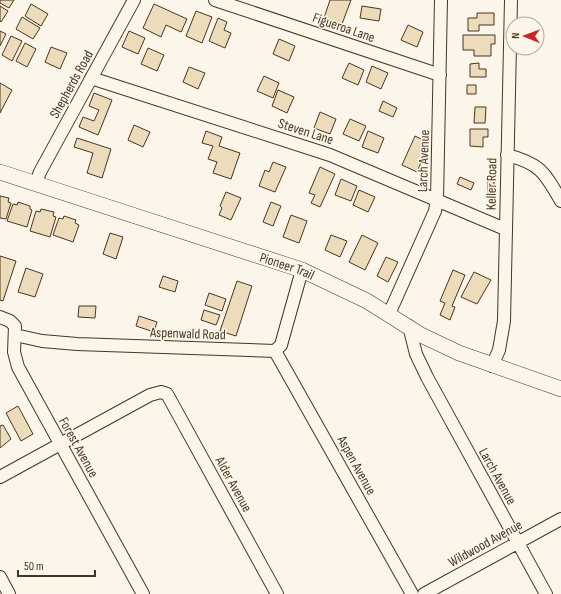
<svg xmlns="http://www.w3.org/2000/svg" width="561" height="594" font-family="'Sofia Sans Condensed',sans-serif">
	<rect width="100%" height="100%" fill="#fbf6e9"/>
	<path fill="#ecdcbc" stroke="#4a3520" d="M 0,0 L 14,0 L 9,8 L 0,3 Z
		M 330,0 L 351,0 L 342,24 L 324,18 Z
		M 31,4 L 48,14 L 41,26 L 25,16 Z
		M 154,4 L 187,19 L 181,32 L 166,25 L 161,37 L 143,28 Z
		M 0,6 L 8,11 L 1,22 L 0,21 Z
		M 362,6 L 381,9 L 379,21 L 360,18 Z
		M 196,11 L 212,17 L 202,43 L 186,36 Z
		M 477,13 L 494,13 L 494,25 L 479,25 L 479,31 L 468,31 L 468,18 L 477,18 Z
		M 22,17 L 40,28 L 33,39 L 16,29 Z
		M 218,18 L 227,22 L 224,30 L 231,33 L 225,48 L 209,41 Z
		M 408,25 L 423,32 L 417,47 L 401,40 Z
		M 0,31 L 6,34 L 0,46 Z
		M 129,31 L 145,38 L 138,54 L 122,47 Z
		M 463,35 L 495,35 L 495,44 L 491,44 L 491,56 L 474,56 L 474,50 L 463,50 Z
		M 11,36 L 22,41 L 12,61 L 2,55 Z
		M 279,39 L 295,46 L 289,61 L 273,54 Z
		M 25,43 L 36,49 L 27,67 L 16,61 Z
		M 51,47 L 67,53 L 60,69 L 45,62 Z
		M 148,48 L 164,55 L 157,71 L 141,64 Z
		M 349,63 L 364,70 L 358,85 L 342,78 Z
		M 479,63 L 479,69 L 486,69 L 486,77 L 470,77 L 470,64 Z
		M 372,66 L 388,73 L 381,89 L 366,82 Z
		M 189,67 L 205,73 L 198,89 L 183,82 Z
		M 264,76 L 279,83 L 273,98 L 257,91 Z
		M 0,83 L 12,90 L 0,113 Z
		M 467,85 L 476,85 L 476,94 L 467,94 Z
		M 278,90 L 294,97 L 287,113 L 272,106 Z
		M 94,93 L 112,100 L 98,135 L 79,127 L 83,117 L 94,121 L 99,110 L 89,106 Z
		M 383,101 L 397,108 L 393,117 L 379,111 Z
		M 475,107 L 486,107 L 485,123 L 474,123 Z
		M 320,112 L 336,119 L 330,134 L 314,128 Z
		M 350,119 L 366,126 L 359,141 L 343,134 Z
		M 134,125 L 150,132 L 143,147 L 128,140 Z
		M 470,129 L 488,129 L 488,137 L 483,137 L 483,147 L 470,146 Z
		M 206,131 L 222,137 L 219,146 L 240,153 L 231,179 L 213,173 L 217,162 L 208,159 L 213,146 L 202,143 Z
		M 368,131 L 384,138 L 378,153 L 362,147 Z
		M 415,136 L 429,143 L 417,172 L 402,165 Z
		M 77,138 L 111,149 L 102,178 L 87,173 L 93,153 L 74,147 Z
		M 273,162 L 286,167 L 275,192 L 259,186 L 265,170 L 269,172 Z
		M 320,167 L 335,174 L 320,207 L 311,203 L 315,195 L 309,193 Z
		M 460,177 L 474,183 L 471,190 L 457,184 Z
		M 341,179 L 357,186 L 351,201 L 335,195 Z
		M 488,179 L 494,179 L 494,195 L 488,195 Z
		M 359,190 L 375,197 L 368,212 L 353,205 Z
		M 226,192 L 241,198 L 231,220 L 219,215 L 222,208 L 220,206 Z
		M 0,196 L 9,198 L 8,202 L 11,203 L 6,219 L 0,218 Z
		M 18,202 L 30,206 L 30,209 L 32,210 L 27,227 L 7,221 L 13,204 L 17,205 Z
		M 271,202 L 281,206 L 273,226 L 263,222 Z
		M 41,209 L 54,212 L 53,216 L 56,217 L 50,237 L 30,231 L 36,211 L 40,212 Z
		M 291,215 L 307,221 L 299,243 L 283,237 Z
		M 64,216 L 76,220 L 75,223 L 79,225 L 73,242 L 53,235 L 59,218 L 63,219 Z
		M 110,233 L 123,237 L 116,259 L 103,254 Z
		M 331,235 L 347,241 L 340,257 L 325,250 Z
		M 362,235 L 378,243 L 365,270 L 349,262 Z
		M 0,256 L 16,261 L 3,301 L 0,300 Z
		M 386,257 L 398,262 L 388,282 L 377,276 Z
		M 26,268 L 43,274 L 35,297 L 18,292 Z
		M 453,270 L 465,275 L 452,306 L 455,307 L 450,320 L 440,315 L 445,303 L 440,301 Z
		M 474,272 L 491,280 L 477,304 L 461,297 Z
		M 163,276 L 178,281 L 175,292 L 159,287 Z
		M 237,281 L 252,286 L 236,336 L 220,331 Z
		M 209,293 L 226,299 L 222,311 L 205,305 Z
		M 79,306 L 96,306 L 95,318 L 78,317 Z
		M 204,310 L 220,315 L 216,325 L 201,320 Z
		M 139,316 L 157,322 L 154,332 L 136,326 Z
		M 18,406 L 33,434 L 21,441 L 6,413 Z
		M 3,425 L 11,439 L 0,448 L 0,426 Z"/>
	<g fill="none" stroke-linecap="round" stroke-linejoin="round">
		<g stroke="#4a3520" stroke-width="14">
			<path id="minor" d="M 215,0 L 440,75
				M 91,78 L 330,155 L 505,229
				M 507,155 C 540,163 545,173 561,201
				M 36,183 L 40,172 L 134,0
				M 389,314 L 435,211 L 437,199 L 441,0
				M 0,317 L 10,321 L 15,326 L 14,352 L 18,367 L 143,594
				M 409,326 L 416,354 L 427,377 L 546,594
				M 15,335 L 42,341 L 77,344 L 275,351 L 281,345 L 302,270
				M 275,351 L 412,594
				M 492,366 L 499,350 L 504,321 L 511,0
				M 0,477 L 150,395 L 161,392 L 167,394 L 277,594
				M 0,577 L 9,594
				M 424,594 L 561,519"/>
		</g>
		<g stroke="#4a3520" stroke-width="16">
			<g id="major">
				<path id="s1" d="M 0,172 L 302,270 L 367,301 L 421,335 L 459,353 L 561,389"/>
			</g>
		</g>
		<use href="#minor" stroke="#fbf6e9" stroke-width="12"/>
		<use href="#major" stroke="#fbf6e9" stroke-width="15"/>
	</g>
	<g text-anchor="middle" stroke-width="3" stroke-linejoin="round" paint-order="stroke">
		<g font-size="14" fill="#4a3520" stroke="#fbf6e9">
			<text transform="translate(344 27) rotate(19)" y="5">Figueroa Lane</text>
			<text transform="translate(71 84) rotate(-61)" y="5">Shepherds Road</text>
			<text transform="translate(306 131) rotate(18)" y="5">Steven Lane</text>
			<text transform="translate(423 161) rotate(-88)" y="5">Larch Avenue</text>
			<text transform="translate(491 184) rotate(-89)" y="5">Keller Road</text>
			<text dy="5" stroke="none"><textPath href="#s1" startOffset="302">Pioneer Trail</textPath></text>
			<text transform="translate(188 333) rotate(2)" y="5">Aspenwald Road</text>
			<text transform="translate(79 447) rotate(61)" y="5">Forest Avenue</text>
			<text transform="translate(357 465) rotate(61)" y="5">Aspen Avenue</text>
			<text transform="translate(498 476) rotate(61)" y="5">Larch Avenue</text>
			<text transform="translate(234 484) rotate(61)" y="5">Alder Avenue</text>
			<text transform="translate(485 543) rotate(-29)" y="5">Wildwood Avenue</text>
		</g>
	</g>
	<g transform="translate(525 36) rotate(271)"><circle r="19" fill="#fbf6e9" stroke="#b4a999"/>
	<path d="M0-3L7 15L0 10L-7 15Z" fill="#c62828"/>
	<text y="-6" font-size="11" font-weight="bold" text-anchor="middle" fill="#4a3520">N</text>
	</g>
	<path d="M18 570v6h77v-6" fill="none" stroke="#4a3520" stroke-width="2"/>
	<text x="24" y="570" font-size="12" fill="#4a3520" stroke="#fbf6e9" stroke-width="3" paint-order="stroke">50 m</text>
</svg>
